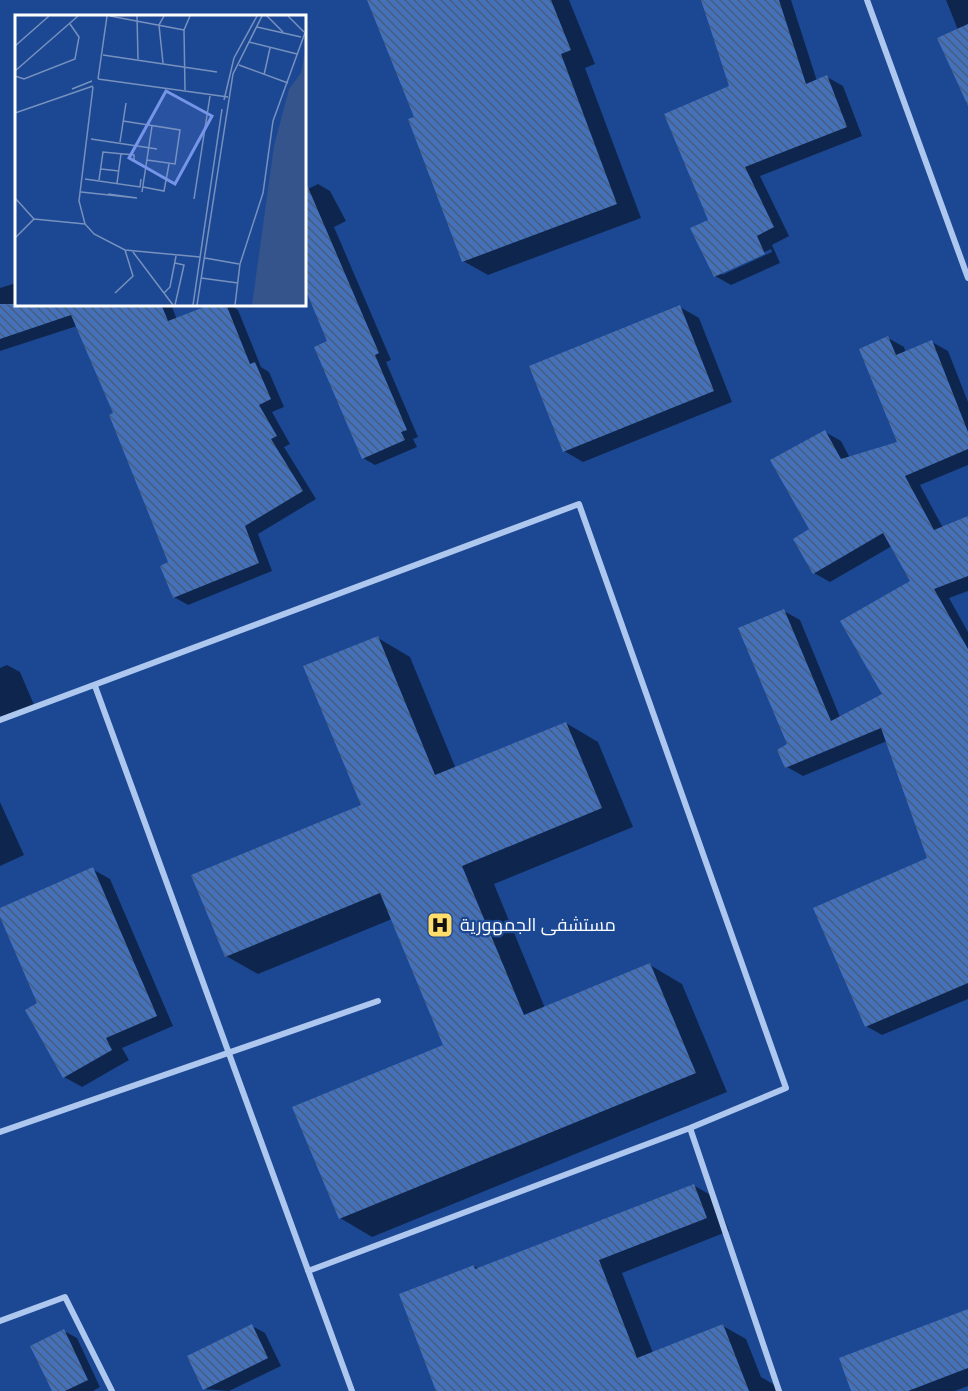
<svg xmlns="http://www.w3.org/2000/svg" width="968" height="1391" font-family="Overpass,Cairo,sans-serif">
	<defs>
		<pattern id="building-back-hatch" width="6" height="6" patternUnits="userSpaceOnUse" patternTransform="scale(1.5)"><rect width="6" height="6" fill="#4471b9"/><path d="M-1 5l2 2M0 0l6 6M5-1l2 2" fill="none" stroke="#485d7d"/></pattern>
	</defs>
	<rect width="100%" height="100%" fill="#1c4893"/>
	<path fill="#0007" fill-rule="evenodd" d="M 369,0 L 569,0 L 595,64 L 585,68 L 641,218 L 488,275 L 463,261 L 416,118 Z
		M 702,0 L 791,0 L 817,81 L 827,77 L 843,86 L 862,136 L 760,176 L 789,236 L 772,245 L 780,263 L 731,285 L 715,276 L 710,220 L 731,87 ZM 771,249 L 772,252 L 722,275 L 722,272 Z
		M 946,0 L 968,0 L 968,81 L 958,30 Z
		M 318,184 L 330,191 L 346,221 L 334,227 L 391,360 L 386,362 L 418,437 L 413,439 L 417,447 L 375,465 L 363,458 L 329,342 L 304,191 Z
		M 16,283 L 16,304 L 171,304 L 177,320 L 216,304 L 229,304 L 238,310 L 261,367 L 269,372 L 284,407 L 272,412 L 290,444 L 284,447 L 316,499 L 258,534 L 272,571 L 188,605 L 174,597 L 170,563 L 115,414 L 77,326 L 0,351 L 0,288 Z
		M 680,307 L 699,318 L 732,402 L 583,462 L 564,451 Z
		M 888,338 L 904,347 L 906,353 L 932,342 L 948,351 L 968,402 L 968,465 L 920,485 L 943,528 L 968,518 L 968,591 L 949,598 L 968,632 L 968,999 L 882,1035 L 866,1026 L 929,859 L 887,741 L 803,776 L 787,767 L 789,745 L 784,611 L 800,620 L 840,717 L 884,694 L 912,582 L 892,546 L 830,582 L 814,573 L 811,530 L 825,432 L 841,441 L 850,458 L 899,443 Z
		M 378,638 L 410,657 L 456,769 L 566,723 L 598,742 L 633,827 L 494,884 L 545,1008 L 650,965 L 682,984 L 727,1092 L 372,1237 L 340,1218 L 445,1046 L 392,919 L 258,974 L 226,956 L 363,806 Z
		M 7,665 L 20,672 L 35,707 L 0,722 L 0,668 Z
		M 0,802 L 24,855 L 0,866 Z
		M 92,869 L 110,879 L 173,1026 L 122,1048 L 129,1060 L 82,1087 L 64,1077 L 39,1004 L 0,909 Z
		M 693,1185 L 716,1198 L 729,1231 L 622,1273 L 653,1353 L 723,1326 L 746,1339 L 761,1377 L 778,1387 L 779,1391 L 438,1391 L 474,1266 L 479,1269 Z
		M 968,1310 L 968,1386 L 955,1391 L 853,1391 Z
		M 252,1326 L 265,1333 L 281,1366 L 229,1391 L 204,1389 Z
		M 64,1331 L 77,1338 L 100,1387 L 93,1391 L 53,1391 Z"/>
	<path fill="url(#building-back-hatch)" d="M 367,0 L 551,0 L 571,50 L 561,54 L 617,204 L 462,262 L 408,119 L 414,117 Z
		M 701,0 L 779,0 L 806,84 L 827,75 L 847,127 L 745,167 L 774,227 L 757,236 L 765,254 L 714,277 L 690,228 L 708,220 L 664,114 L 729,86 Z
		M 968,24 L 968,106 L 937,38 Z
		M 304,178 L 379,353 L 375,355 L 407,430 L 401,432 L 405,440 L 362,459 L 314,347 L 327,341 L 304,286 Z
		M 0,304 L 161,304 L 168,321 L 212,304 L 226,304 L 250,364 L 255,362 L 271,399 L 259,405 L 277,436 L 271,439 L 303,491 L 245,526 L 259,563 L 173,598 L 160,566 L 168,562 L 109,415 L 113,413 L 71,315 L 0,339 Z
		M 680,305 L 714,391 L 563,452 L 529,366 Z
		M 888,336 L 896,355 L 932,340 L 968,432 L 968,449 L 905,476 L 934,530 L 968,516 L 968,576 L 934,589 L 968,649 L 968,983 L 865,1027 L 813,908 L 927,858 L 881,728 L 785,768 L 777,750 L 787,744 L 738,628 L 784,609 L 831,721 L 882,694 L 840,621 L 910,581 L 883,533 L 813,574 L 793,539 L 809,529 L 770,460 L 825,430 L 841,459 L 897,442 L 859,349 Z
		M 378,636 L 435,775 L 566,722 L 602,808 L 462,866 L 524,1015 L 650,963 L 696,1073 L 339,1219 L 292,1107 L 443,1045 L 380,893 L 225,957 L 191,875 L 361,805 L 303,666 Z
		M 93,867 L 157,1016 L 106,1038 L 112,1050 L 63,1078 L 25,1010 L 37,1003 L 0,917 L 0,908 Z
		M 694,1184 L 707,1218 L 599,1260 L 637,1358 L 723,1324 L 749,1391 L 436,1391 L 399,1294 L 474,1265 L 475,1269 Z
		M 968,1309 L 968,1368 L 908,1391 L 851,1391 L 839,1358 Z
		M 252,1324 L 268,1358 L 203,1390 L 187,1356 Z
		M 64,1329 L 88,1380 L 65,1391 L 52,1391 L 30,1346 Z"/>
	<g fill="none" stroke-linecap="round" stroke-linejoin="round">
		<path stroke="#adc7ef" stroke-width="6" d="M 867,0 L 968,278
			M 95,686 L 352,1391
			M 0,720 L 579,504 L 786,1088 L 690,1128 L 308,1271
			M 690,1128 L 779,1391
			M 0,1132 L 378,1001
			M 0,1321 L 65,1297 L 112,1391"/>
	</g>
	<defs>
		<g id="hospital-square" transform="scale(1.35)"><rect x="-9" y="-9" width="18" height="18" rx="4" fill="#ffdd6b" stroke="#1c4893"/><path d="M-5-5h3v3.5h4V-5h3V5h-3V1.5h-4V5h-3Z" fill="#111"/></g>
	</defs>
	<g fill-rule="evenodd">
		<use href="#hospital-square" x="440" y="925"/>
	</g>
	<g text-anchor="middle" stroke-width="4.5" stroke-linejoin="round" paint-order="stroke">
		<g font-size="18" fill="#fff" stroke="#1c4893" text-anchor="start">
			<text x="460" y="931">مستشفى الجمهورية</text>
		</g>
	</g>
	<g transform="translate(15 15)">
		<rect width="291" height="291" fill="#1c4893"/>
		<path d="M 291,29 L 291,290 L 237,290 L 259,131 L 274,74 L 286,58 Z" fill="#34548b"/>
		<path fill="none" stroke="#7791be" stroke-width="1.5" d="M 95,1 L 169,15M 122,1 L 123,44M 252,1 L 268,17M 273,1 L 289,17M 242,12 L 286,22M 234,27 L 282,39M 0,31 L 34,1M 88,40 L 202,57M 148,48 L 144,10 L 149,1M 224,50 L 273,68M 0,56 L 63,1M 249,60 L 255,33M 0,61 L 9,64 L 60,44 L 64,22 L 55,9M 83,64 L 92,1M 83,64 L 213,82M 78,72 L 64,186 L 70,209 L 79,219 L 110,235 L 185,242M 57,74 L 77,66M 170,75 L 169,15 L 175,1M 209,85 L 219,43 L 242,1M 0,98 L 78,71M 108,106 L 165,115 L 160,149 L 132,145M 76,124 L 142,134M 105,127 L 111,88M 86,154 L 104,156M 70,164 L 125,172 L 126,164M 84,165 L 88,137 L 119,140 L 119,147M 102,168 L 106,139M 128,172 L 149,176 L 154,149M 66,177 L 122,183 L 93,179M 127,177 L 137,111M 0,183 L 19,204 L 0,223M 179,184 L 195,81M 19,204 L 70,209M 118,237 L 158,290M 190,243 L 224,249M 160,248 L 169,250 L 160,290M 186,263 L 223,268M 100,278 L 118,261 L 110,235M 149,278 L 155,272 L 161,241M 178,290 L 207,94M 182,290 L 218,59 L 247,1M 220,290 L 225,249 L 248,178 L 258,106 L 291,15"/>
		<path fill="#7795e8" fill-opacity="0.15" stroke="#7795e8" stroke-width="3" d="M 151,76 L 197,101 L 160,169 L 114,143 Z"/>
		<rect width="291" height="291" fill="none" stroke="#fff" stroke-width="3"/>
	</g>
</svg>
